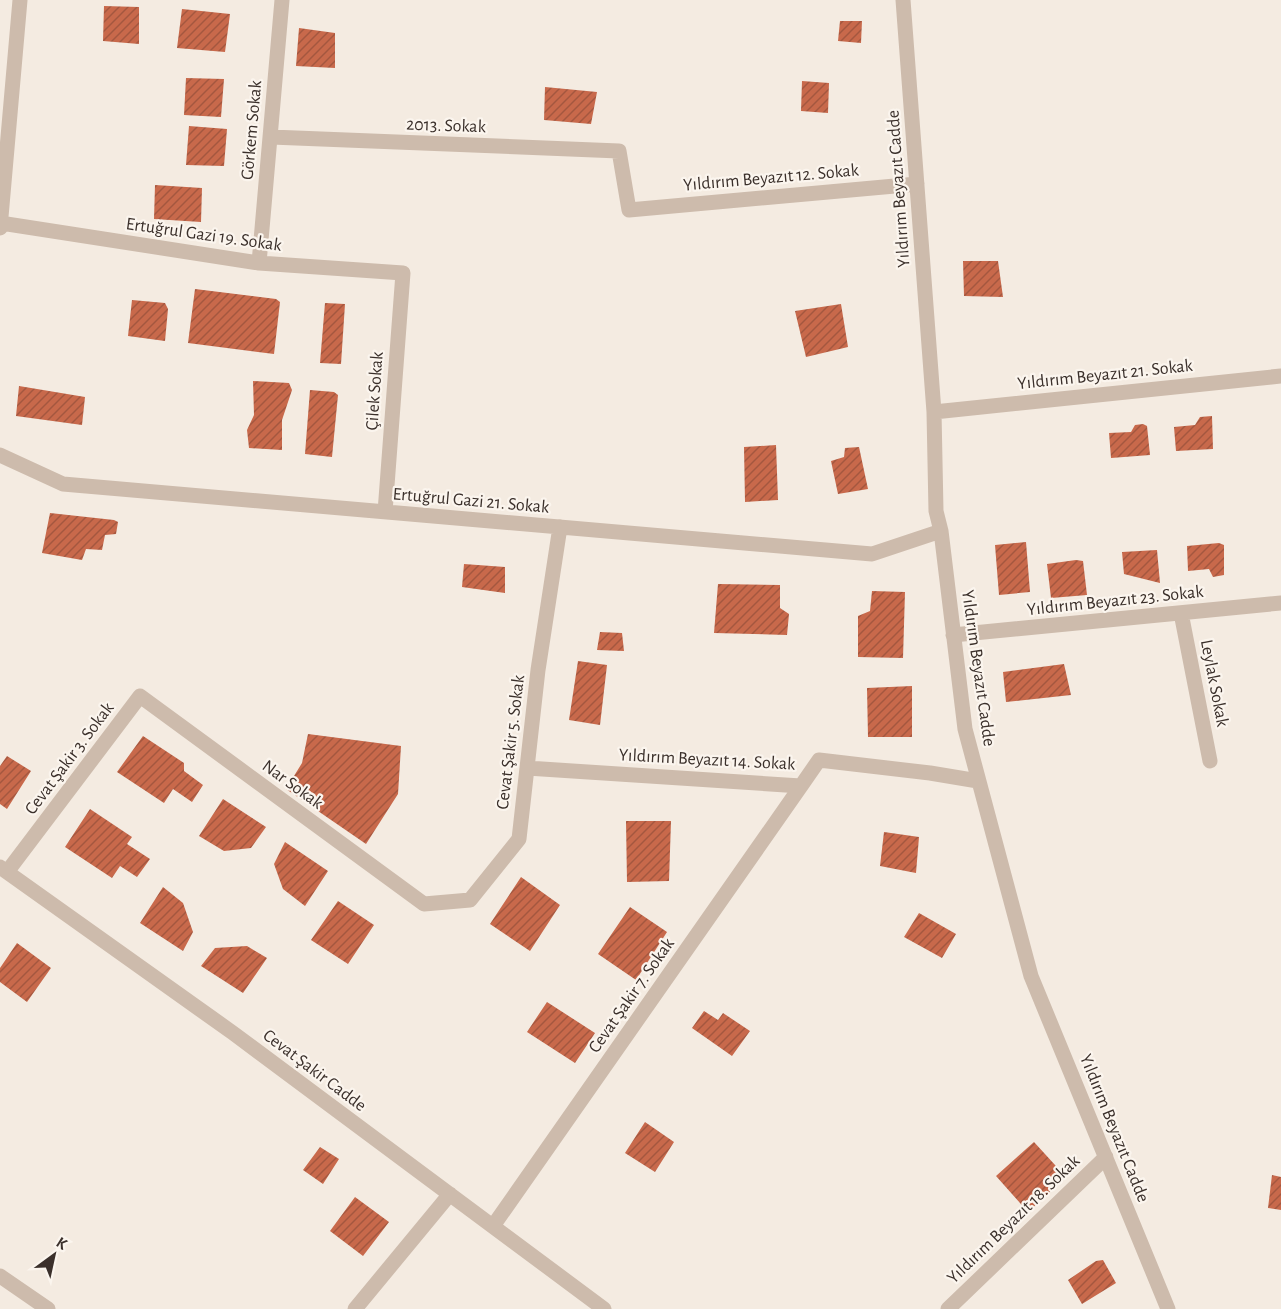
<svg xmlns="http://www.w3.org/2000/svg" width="1281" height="1309" font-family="'Alegreya Sans',sans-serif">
	<defs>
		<pattern id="building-hatch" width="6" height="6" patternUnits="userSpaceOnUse" patternTransform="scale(1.5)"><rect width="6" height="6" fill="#c8694b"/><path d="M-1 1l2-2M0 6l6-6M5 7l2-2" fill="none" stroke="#a4573f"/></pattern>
	</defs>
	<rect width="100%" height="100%" fill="#f4ebe1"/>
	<path fill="url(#building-hatch)" d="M 104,6 L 139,7 L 139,44 L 103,41 Z
		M 182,9 L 230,14 L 225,52 L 177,48 Z
		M 840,21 L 862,21 L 861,43 L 838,41 Z
		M 299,28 L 335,33 L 335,68 L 296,66 Z
		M 186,78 L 224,79 L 221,117 L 184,115 Z
		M 802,81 L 829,83 L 828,113 L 801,111 Z
		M 545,87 L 597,92 L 591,124 L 544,120 Z
		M 189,126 L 227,129 L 224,166 L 186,165 Z
		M 155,185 L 202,188 L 201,222 L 154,219 Z
		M 963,261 L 998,261 L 1003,297 L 964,296 Z
		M 195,289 L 276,299 L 280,302 L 274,354 L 188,343 Z
		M 132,300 L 165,303 L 168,309 L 165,341 L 128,336 Z
		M 325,303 L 345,304 L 341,364 L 320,363 Z
		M 841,304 L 848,347 L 806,357 L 795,311 Z
		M 253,381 L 289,383 L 292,390 L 282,420 L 282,450 L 249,448 L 247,430 L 254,415 Z
		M 19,386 L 85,397 L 82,425 L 16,416 Z
		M 310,390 L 334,392 L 338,395 L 332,457 L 305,454 Z
		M 1212,416 L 1213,449 L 1176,451 L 1174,427 L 1195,425 L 1200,417 Z
		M 1143,424 L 1147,426 L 1150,455 L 1111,458 L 1109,433 L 1131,432 L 1135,425 Z
		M 776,445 L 778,500 L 745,502 L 744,447 Z
		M 859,447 L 868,489 L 838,494 L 831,461 L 844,457 L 845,448 Z
		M 50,513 L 114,520 L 118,522 L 116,534 L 105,535 L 102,550 L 86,549 L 82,560 L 42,553 Z
		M 1026,542 L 1030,592 L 999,595 L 995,545 Z
		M 1219,543 L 1224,545 L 1224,575 L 1213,577 L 1209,569 L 1188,571 L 1187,546 Z
		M 1157,550 L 1160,583 L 1124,574 L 1122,552 Z
		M 1076,560 L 1083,561 L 1087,595 L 1051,598 L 1047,564 Z
		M 464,564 L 505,567 L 505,593 L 462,587 Z
		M 718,584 L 780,585 L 780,608 L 789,614 L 787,635 L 714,633 Z
		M 872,591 L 905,592 L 903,658 L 858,657 L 858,616 L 870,611 Z
		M 600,632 L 622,633 L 624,651 L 597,650 Z
		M 578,661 L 607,665 L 600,725 L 569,720 Z
		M 1064,664 L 1071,695 L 1006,702 L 1003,672 Z
		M 912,686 L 912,737 L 868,737 L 867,688 Z
		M 308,734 L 401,746 L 398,794 L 366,844 L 286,789 L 302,763 Z
		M 143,736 L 184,763 L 184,771 L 203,785 L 192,802 L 173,789 L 164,803 L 117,772 Z
		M 7,756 L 31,771 L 7,809 L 0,804 L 0,766 Z
		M 223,799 L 266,827 L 251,848 L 224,851 L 199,836 Z
		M 90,809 L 132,837 L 127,844 L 150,859 L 137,877 L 120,866 L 112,878 L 65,847 Z
		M 626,821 L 671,821 L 669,881 L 627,882 Z
		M 884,832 L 919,837 L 916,873 L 880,866 Z
		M 285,842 L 328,871 L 305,906 L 283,889 L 274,864 Z
		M 521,877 L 560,905 L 530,951 L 490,924 Z
		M 163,887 L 183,903 L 193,932 L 183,951 L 140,923 Z
		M 338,901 L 374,925 L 348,964 L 311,940 Z
		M 630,907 L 667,932 L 636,980 L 598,954 Z
		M 919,913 L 956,934 L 942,958 L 904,937 Z
		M 17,943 L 51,968 L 27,1002 L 0,982 L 0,968 Z
		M 247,946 L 267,958 L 243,993 L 201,966 L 215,948 Z
		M 547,1002 L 595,1033 L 575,1063 L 527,1032 Z
		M 704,1011 L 718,1020 L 723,1013 L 750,1031 L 732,1056 L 692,1028 Z
		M 645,1122 L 674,1142 L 655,1172 L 625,1153 Z
		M 1034,1142 L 1066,1177 L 1028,1212 L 996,1176 Z
		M 320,1147 L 339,1159 L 323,1184 L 303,1170 Z
		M 1272,1175 L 1281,1177 L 1281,1210 L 1268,1208 Z
		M 355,1197 L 389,1222 L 363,1256 L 330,1231 Z
		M 1103,1260 L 1116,1283 L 1082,1304 L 1068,1280 L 1096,1261 Z"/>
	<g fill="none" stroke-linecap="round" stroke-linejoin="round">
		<path stroke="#cdbbac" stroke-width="15" d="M 903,0 L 934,412 L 936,511 L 941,531 L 965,729 L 1031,976 L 1168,1309
			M 271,137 L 619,151 L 629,210 L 917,184
			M 0,223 L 259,263 L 403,273 L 385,512
			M 0,228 L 20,0
			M 259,263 L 282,0
			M 934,412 L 1281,376
			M 0,455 L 63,484 L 872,554 L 941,531
			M 1181,613 L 1210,761
			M 953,635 L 1281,603
			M 527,768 L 801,786 L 819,760 L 930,773 L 978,781
			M 0,867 L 233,1033 L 604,1309
			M 7,872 L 140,696 L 424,904 L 470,900 L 519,839 L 538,670 L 560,527
			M 493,1226 L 801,786
			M 0,1276 L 48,1309
			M 355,1309 L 450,1194
			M 948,1309 L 1106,1157"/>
	</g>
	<g text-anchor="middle" stroke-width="4.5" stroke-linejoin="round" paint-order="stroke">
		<g font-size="18" fill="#3b302b" stroke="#fbf5ee">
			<text transform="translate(446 125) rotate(2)" y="6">2013. Sokak</text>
			<text transform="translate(251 130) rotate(-85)" y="6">Görkem Sokak</text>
			<text transform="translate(771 177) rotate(-5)" y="6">Yıldırım Beyazıt 12. Sokak</text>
			<text transform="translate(898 189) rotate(-94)" y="6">Yıldırım Beyazıt Cadde</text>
			<text transform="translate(204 234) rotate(8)" y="6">Ertuğrul Gazi 19. Sokak</text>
			<text transform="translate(1105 374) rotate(-6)" y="6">Yıldırım Beyazıt 21. Sokak</text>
			<text transform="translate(374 391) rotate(-86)" y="6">Çilek Sokak</text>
			<text transform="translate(471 500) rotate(5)" y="6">Ertuğrul Gazi 21. Sokak</text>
			<text transform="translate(1115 600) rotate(-6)" y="6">Yıldırım Beyazıt 23. Sokak</text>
			<text transform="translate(979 668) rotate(82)" y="6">Yıldırım Beyazıt Cadde</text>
			<text transform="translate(1215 683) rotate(79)" y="6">Leylak Sokak</text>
			<text transform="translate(510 742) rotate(-83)" y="6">Cevat Şakir 5. Sokak</text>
			<text transform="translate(69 758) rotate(-53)" y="6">Cevat Şakir 3. Sokak</text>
			<text transform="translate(707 759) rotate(3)" y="6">Yıldırım Beyazıt 14. Sokak</text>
			<text transform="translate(293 784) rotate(36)" y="6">Nar Sokak</text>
			<text transform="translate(631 995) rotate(-55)" y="6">Cevat Şakir 7. Sokak</text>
			<text transform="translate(315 1070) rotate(37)" y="6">Cevat Şakir Cadde</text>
			<text transform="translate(1115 1128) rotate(68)" y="6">Yıldırım Beyazıt Cadde</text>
			<text transform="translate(1013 1219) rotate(-44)" y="6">Yıldırım Beyazıt 18. Sokak</text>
		</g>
	</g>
	<g transform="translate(54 1255) rotate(33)" stroke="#fbf5ee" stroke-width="4.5" paint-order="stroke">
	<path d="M0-4.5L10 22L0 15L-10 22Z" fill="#3b302b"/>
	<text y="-9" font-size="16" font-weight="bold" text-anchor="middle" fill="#3b302b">K</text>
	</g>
</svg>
